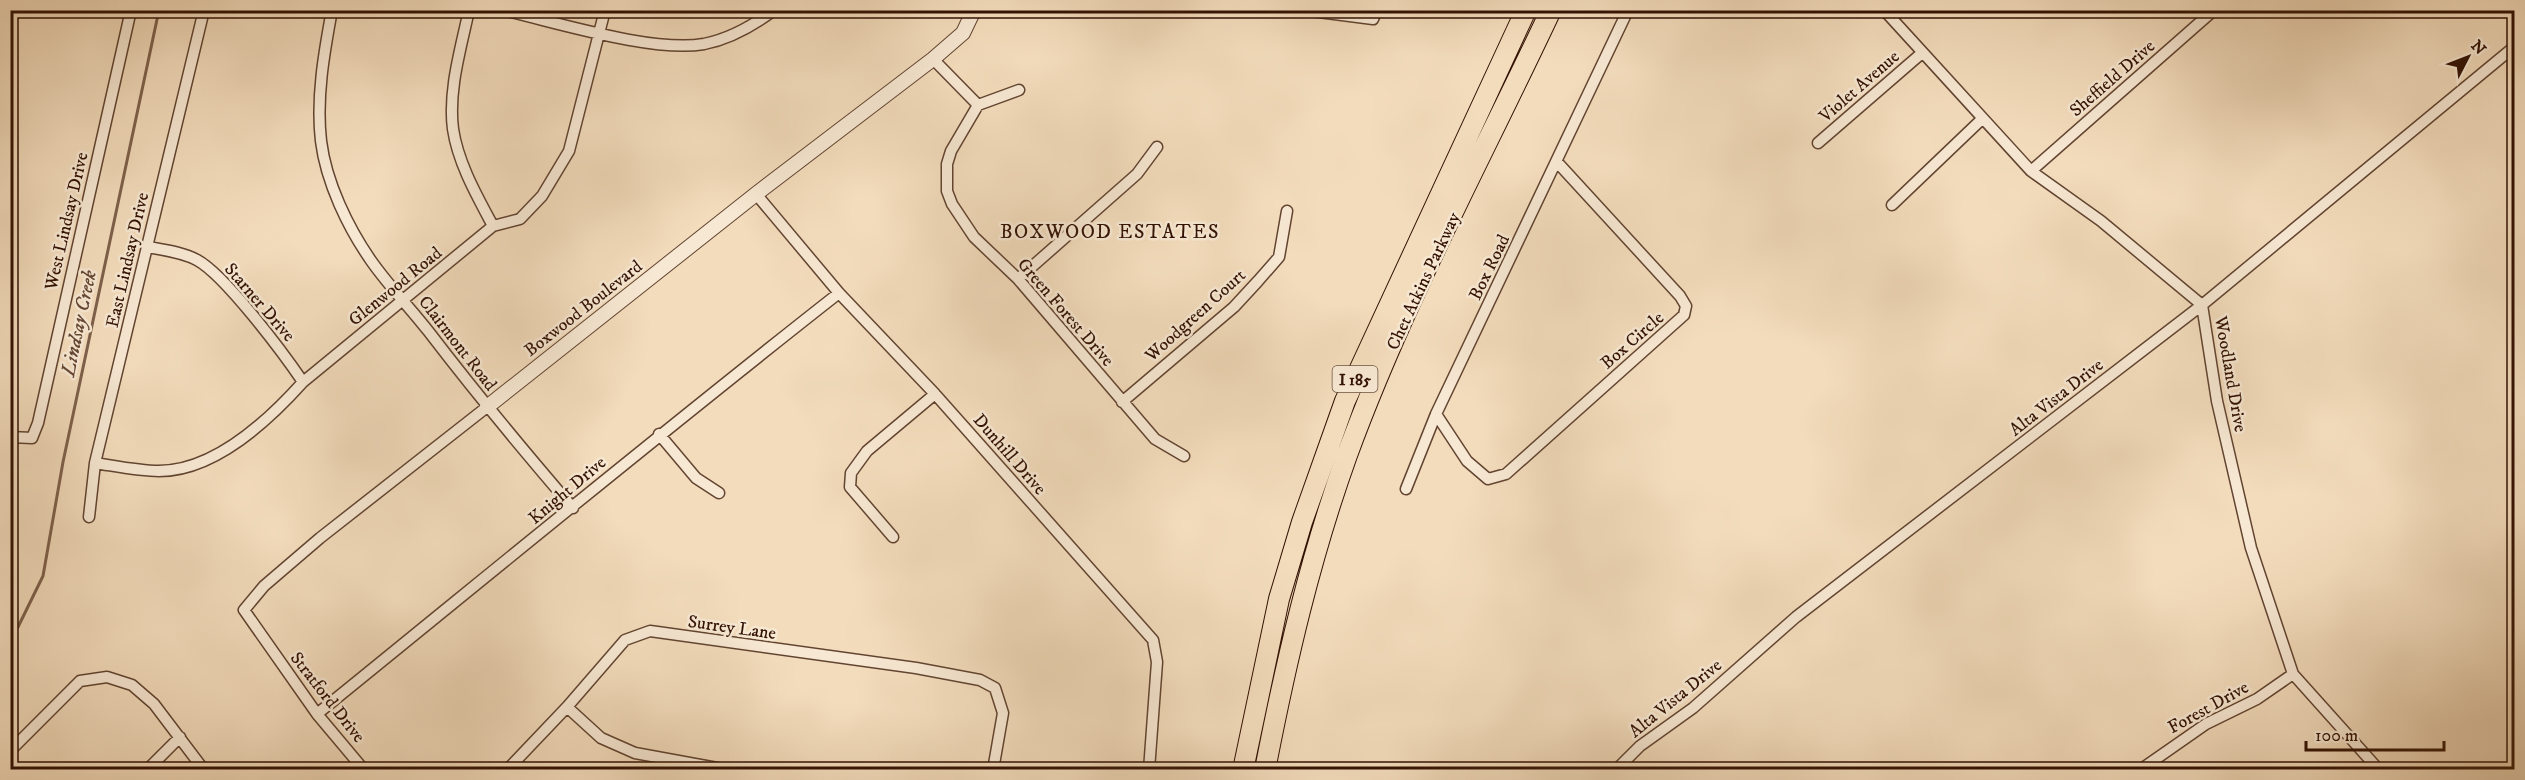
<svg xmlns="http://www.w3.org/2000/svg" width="2525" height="780" font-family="'IM FELL DW Pica',serif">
	<rect width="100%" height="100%" fill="#f3dcbc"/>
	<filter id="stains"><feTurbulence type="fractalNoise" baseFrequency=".00333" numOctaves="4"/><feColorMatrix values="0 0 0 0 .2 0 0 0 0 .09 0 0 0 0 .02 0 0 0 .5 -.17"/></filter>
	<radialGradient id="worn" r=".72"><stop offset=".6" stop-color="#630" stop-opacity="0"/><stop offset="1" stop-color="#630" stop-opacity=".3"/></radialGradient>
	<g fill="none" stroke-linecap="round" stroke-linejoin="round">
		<path stroke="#7e614c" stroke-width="3" d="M 10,635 L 18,627 L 43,576 L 63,462 L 159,10"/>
		<g stroke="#624431" stroke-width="13">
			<path id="minor" d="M 332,10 C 324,53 316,98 321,141 C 326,182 348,228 372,262 C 389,286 411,309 429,332 C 475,392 523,450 573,508
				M 469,10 C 461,48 448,90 453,129 C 458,163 477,196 493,226
				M 502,10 C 556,22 653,53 704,44 C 729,39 754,25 774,10
				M 1303,10 L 1373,19 L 1377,10
				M 1884,10 L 2031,171 L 2101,221 L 2202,305 L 2217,401 L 2251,548 L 2293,674 L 2379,770
				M 933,59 L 978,105
				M 978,105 L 951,151 L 947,164 L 947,191 L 952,204 L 974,237 L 1018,279 L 1155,439 L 1184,456
				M 978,105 L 1019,90
				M 1818,143 L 1922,53
				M 1557,162 L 1680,296 L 1686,306 L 1684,315 L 1506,474 L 1488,479 L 1467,461 L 1436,414 L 1628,10
				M 2031,171 L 2214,10
				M 756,194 L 839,293 L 935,394 L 1153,640 L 1157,662 L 1149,770
				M 1892,205 L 1982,119
				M 148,247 C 164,250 182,252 197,260 C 225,275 284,354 303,382
				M 1018,279 L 1137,174 L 1157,147
				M 1122,402 L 1234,307 L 1258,281 L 1279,257 L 1287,211
				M 659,434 L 696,478 L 719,493
				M 10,437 L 32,438 L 38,423 L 131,10
				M 95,463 C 115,466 138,471 159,471 C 215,471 268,421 303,382 L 493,226 L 520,219 L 542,196 L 569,151 L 605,10
				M 1406,489 L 1436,414
				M 89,517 L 95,463 L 204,10
				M 893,537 L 850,487 L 851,473 L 867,451 L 935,394
				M 567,707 L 601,738 L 635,753 L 728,770
				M 317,714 C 491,573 663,431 839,293
				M 10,751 L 80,681 L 107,677 L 132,685 L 154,704 L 204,770
				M 147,770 L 180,737
				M 364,770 L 317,714 L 244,610 L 264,586 L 320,538 L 487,407
				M 507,770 L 567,707 L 625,640 L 650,631 L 916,668 L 980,680 L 995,688 L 1003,713 L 993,770
				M 1616,770 L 1640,746 L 1693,708 L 1796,617 L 2202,305 L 2514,47
				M 2140,770 L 2206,724 L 2257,699 L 2293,674"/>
		</g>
		<g stroke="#624431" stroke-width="16">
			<path id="tertiary" d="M 487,407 L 756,194 L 933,59 L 963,33 L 974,10"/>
		</g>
		<g stroke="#321103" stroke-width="22">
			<path id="motorway" d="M 1243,770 L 1279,599 L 1302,522 L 1345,401 L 1526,10
				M 1265,770 C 1286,662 1310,558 1347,455 C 1403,302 1482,157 1551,10"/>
		</g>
		<use href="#minor" stroke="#f7e8d3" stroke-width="10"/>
		<use href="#tertiary" stroke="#f7e8d3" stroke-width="14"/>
		<use href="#motorway" stroke="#f3dcbc" stroke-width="20"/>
	</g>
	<g text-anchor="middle" stroke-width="5" stroke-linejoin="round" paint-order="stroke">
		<rect fill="#f7e8d3" stroke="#6d5241" stroke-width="1.5" x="1332.5" y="366" width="45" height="26" rx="4.5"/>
		<g font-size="16" font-weight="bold" fill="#321103">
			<text x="1355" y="385">I 185</text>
		</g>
		<g font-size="18" fill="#321103" stroke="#f7e8d3">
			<text transform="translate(2112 78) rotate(-41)" y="6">Sheffield Drive</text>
			<text transform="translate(1859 86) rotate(-41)" y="6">Violet Avenue</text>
			<text transform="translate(66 221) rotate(-77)" y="6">West Lindsay Drive</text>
			<text transform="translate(127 260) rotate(-77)" y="6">East Lindsay Drive</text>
			<text transform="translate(1489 267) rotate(-64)" y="6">Box Road</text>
			<text transform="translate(1423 281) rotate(-65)" y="6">Chet Atkins Parkway</text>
			<text transform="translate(395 286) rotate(-39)" y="6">Glenwood Road</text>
			<text transform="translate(260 302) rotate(49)" y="6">Starner Drive</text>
			<text transform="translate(583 308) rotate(-38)" y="6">Boxwood Boulevard</text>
			<text transform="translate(1066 312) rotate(49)" y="6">Green Forest Drive</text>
			<text transform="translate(1195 315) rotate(-42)" y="6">Woodgreen Court</text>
			<text transform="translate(1632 340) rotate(-41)" y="6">Box Circle</text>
			<text transform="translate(458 343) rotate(52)" y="6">Clairmont Road</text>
			<text transform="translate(2231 374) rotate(80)" y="6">Woodland Drive</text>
			<text transform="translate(2056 397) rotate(-38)" y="6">Alta Vista Drive</text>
			<text transform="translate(1010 454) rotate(49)" y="6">Dunhill Drive</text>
			<text transform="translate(567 490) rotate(-40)" y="6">Knight Drive</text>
			<text transform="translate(732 627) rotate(8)" y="6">Surrey Lane</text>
			<text transform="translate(328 697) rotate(52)" y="6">Stratford Drive</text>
			<text transform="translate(1675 698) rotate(-39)" y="6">Alta Vista Drive</text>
			<text transform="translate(2208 707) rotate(-29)" y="6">Forest Drive</text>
		</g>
		<g font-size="20" letter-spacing="1.5" fill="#321103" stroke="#f7e8d3">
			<text x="1110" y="238">BOXWOOD ESTATES</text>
		</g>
		<g font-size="20" font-style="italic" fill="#654734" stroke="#f7e8d3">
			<text transform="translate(78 323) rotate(-78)" y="7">Lindsay Creek</text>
		</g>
	</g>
	<rect width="2525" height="780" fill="none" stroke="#f3dcbc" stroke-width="36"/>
	<rect x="12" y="12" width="2501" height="756" fill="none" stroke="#321103" stroke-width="3"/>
	<rect x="18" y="18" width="2489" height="744" fill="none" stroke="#321103" stroke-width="1.5"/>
	<g transform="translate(2468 57) rotate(48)" stroke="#f7e8d3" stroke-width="4.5" paint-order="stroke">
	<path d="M0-4.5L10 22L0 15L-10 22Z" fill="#321103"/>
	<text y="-9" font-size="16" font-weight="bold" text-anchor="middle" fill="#321103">N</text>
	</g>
	<path d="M2306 741v9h138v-9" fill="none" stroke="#321103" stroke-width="3"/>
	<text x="2315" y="741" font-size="18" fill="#321103" stroke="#f7e8d3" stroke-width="4.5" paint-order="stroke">100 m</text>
	<rect width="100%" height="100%" filter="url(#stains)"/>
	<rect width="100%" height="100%" fill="url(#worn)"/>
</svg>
